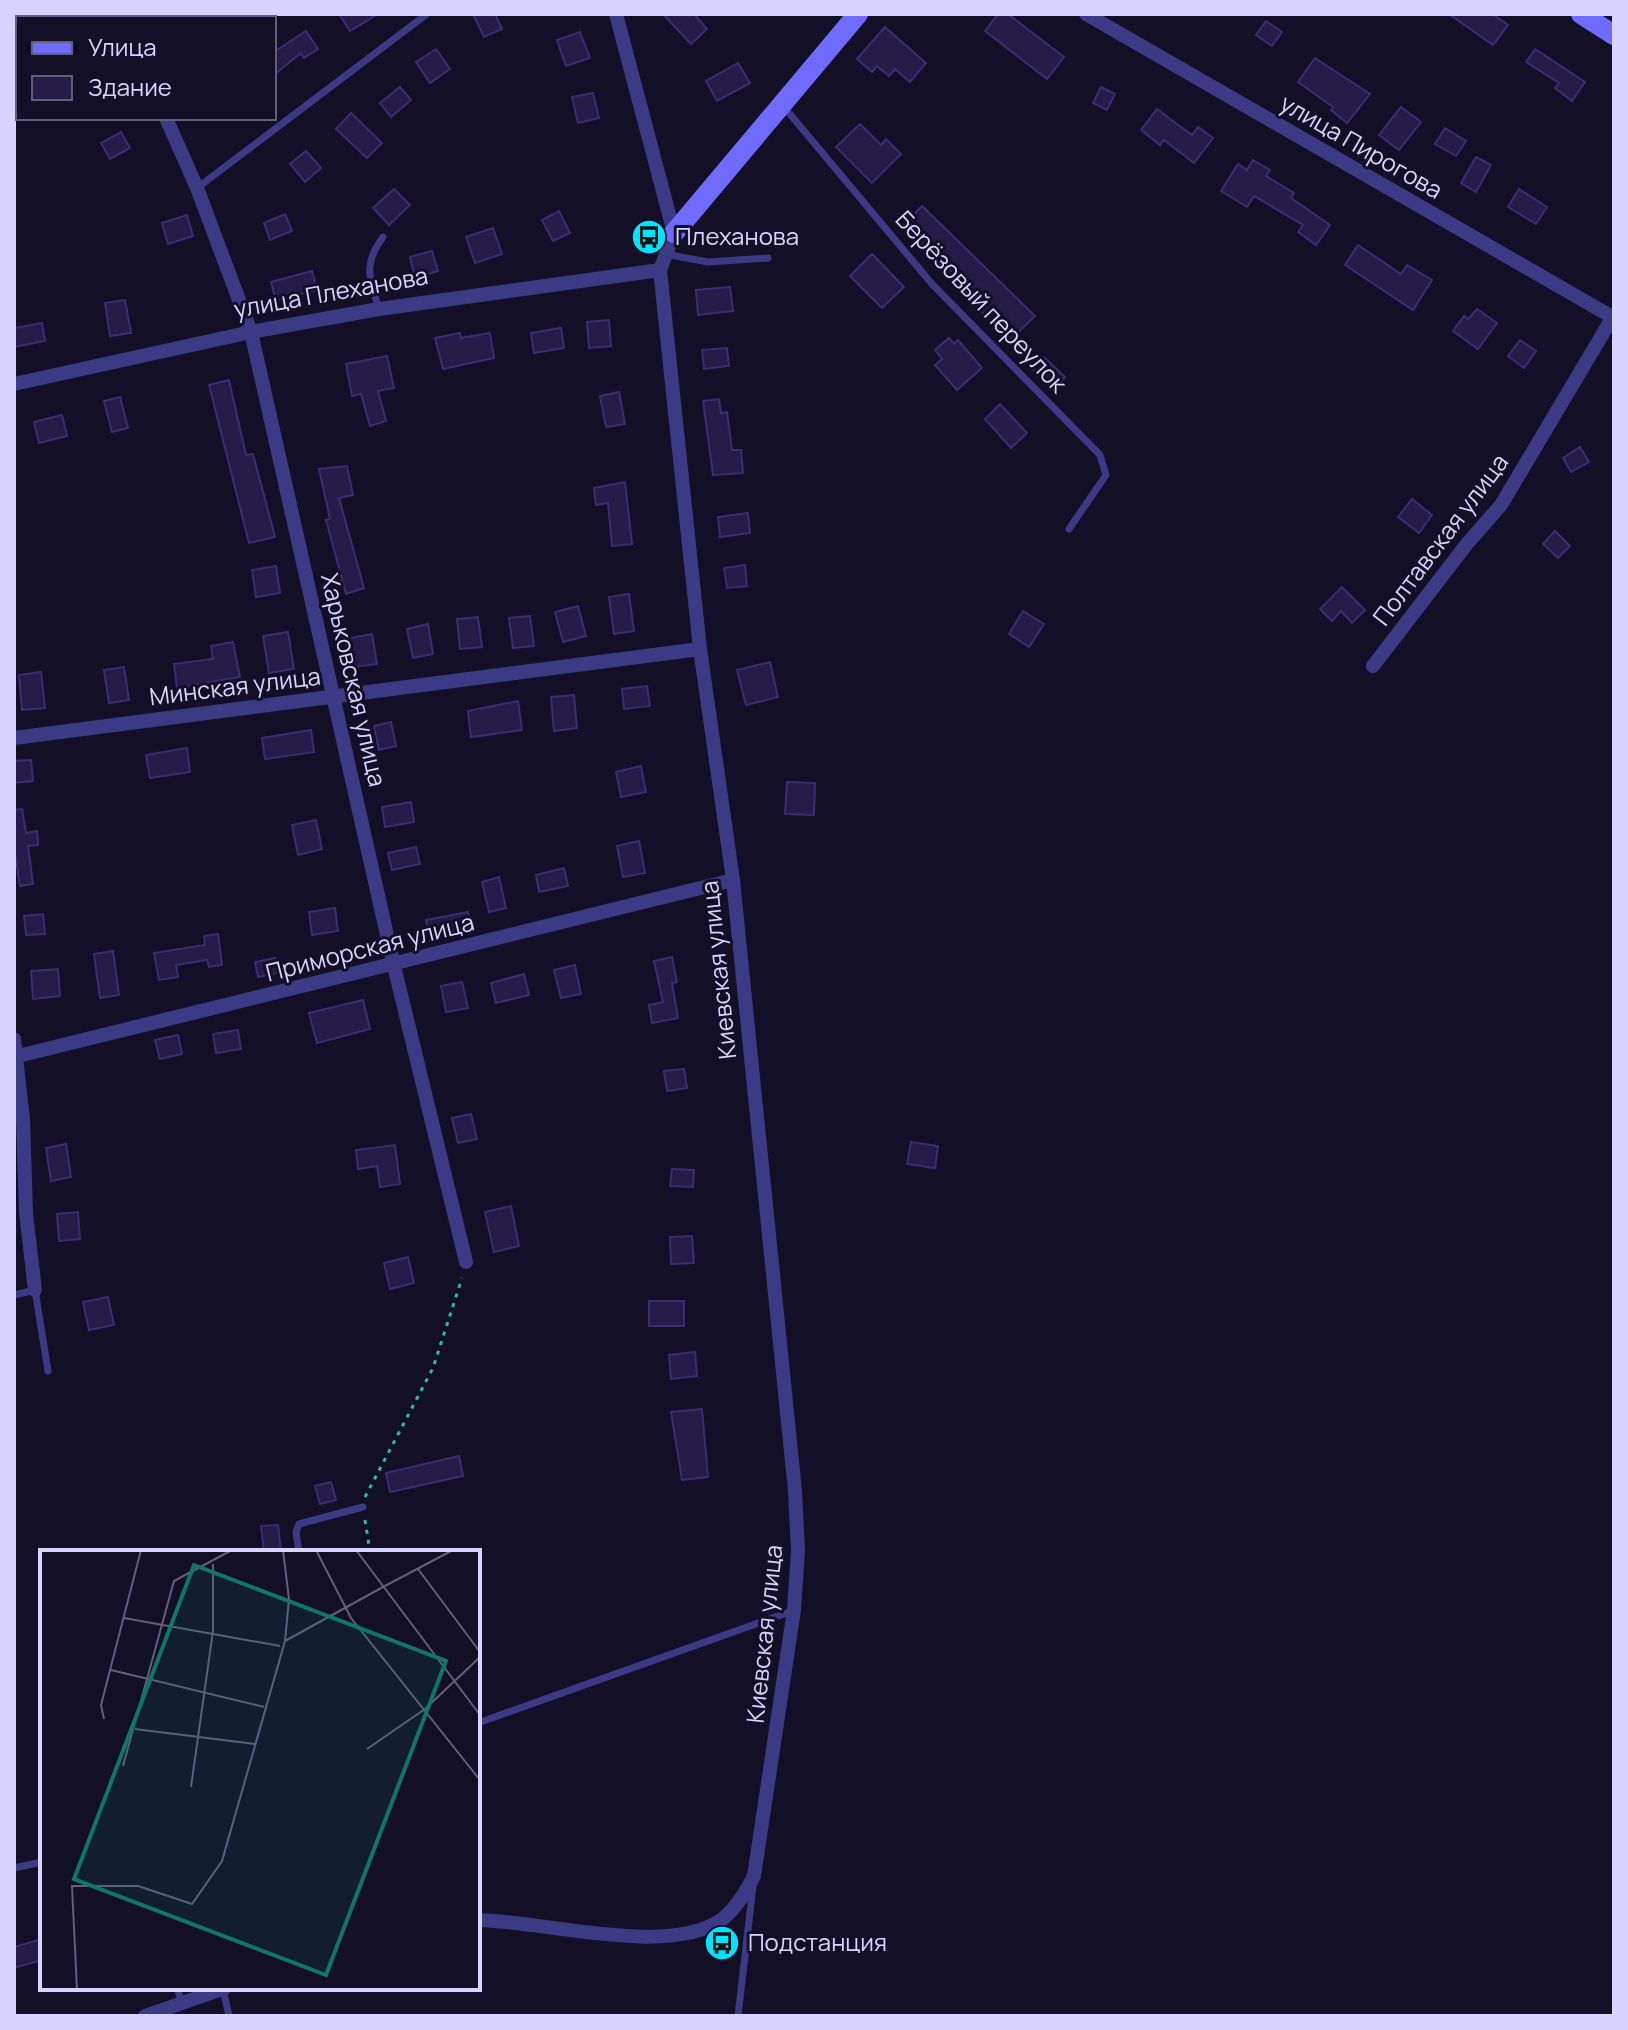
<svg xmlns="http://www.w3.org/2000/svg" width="1628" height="2030" font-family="Manrope,sans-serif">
	<rect width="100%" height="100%" fill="#130f26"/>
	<path fill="#241b47" stroke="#3b2d73" stroke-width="2" d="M 339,14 L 378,14 L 350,31 Z
		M 473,14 L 495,14 L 502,29 L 484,37 Z
		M 663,14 L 694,14 L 707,29 L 691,44 Z
		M 998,14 L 1008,14 L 1064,57 L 1047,79 L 985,31 Z
		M 1449,14 L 1492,14 L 1508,25 L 1493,45 Z
		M 1266,21 L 1282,32 L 1272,46 L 1256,35 Z
		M 885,27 L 926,63 L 910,82 L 895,69 L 889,76 L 877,66 L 872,72 L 857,59 Z
		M 306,31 L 318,49 L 304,58 L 301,53 L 274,75 L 274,52 Z
		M 580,32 L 590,58 L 566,66 L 557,40 Z
		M 436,49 L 450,69 L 430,83 L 416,62 Z
		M 1535,49 L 1585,82 L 1572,101 L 1555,88 L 1559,83 L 1526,62 Z
		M 1315,58 L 1370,94 L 1347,123 L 1331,110 L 1333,107 L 1298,82 Z
		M 738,63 L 750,83 L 717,101 L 706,81 Z
		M 400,87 L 411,100 L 391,117 L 380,103 Z
		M 1101,87 L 1115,94 L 1107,110 L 1093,103 Z
		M 593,93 L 599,118 L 578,123 L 572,97 Z
		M 1401,107 L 1421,122 L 1399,150 L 1379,135 Z
		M 1157,109 L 1192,135 L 1198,127 L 1213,138 L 1194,163 L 1164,140 L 1160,145 L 1141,130 Z
		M 351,113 L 382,143 L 367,158 L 336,129 Z
		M 860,124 L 881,145 L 886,139 L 901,154 L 872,183 L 836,147 Z
		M 1445,128 L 1466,141 L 1456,156 L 1435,144 Z
		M 121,132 L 130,148 L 110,159 L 101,143 Z
		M 306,151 L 321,168 L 305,182 L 290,164 Z
		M 1476,157 L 1491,165 L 1476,192 L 1461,183 Z
		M 1253,160 L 1270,170 L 1266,176 L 1294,193 L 1291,198 L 1330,225 L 1316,245 L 1298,232 L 1303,225 L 1254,196 L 1247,207 L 1221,191 L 1238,164 L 1247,170 Z
		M 394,189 L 410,205 L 389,225 L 373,208 Z
		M 1519,189 L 1547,207 L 1536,224 L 1508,207 Z
		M 922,206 L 1035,316 L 1009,341 L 977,307 L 980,304 L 940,259 L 937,262 L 902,226 Z
		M 559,211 L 570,233 L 553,241 L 542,220 Z
		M 285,214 L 292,231 L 270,240 L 264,223 Z
		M 187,215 L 193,236 L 168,244 L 162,223 Z
		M 493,228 L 502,254 L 475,263 L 466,237 Z
		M 1358,245 L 1401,274 L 1407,265 L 1432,280 L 1413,310 L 1345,265 Z
		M 432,251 L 438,271 L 415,278 L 410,257 Z
		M 872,254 L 904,287 L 882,308 L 850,276 Z
		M 312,271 L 317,290 L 276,301 L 271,282 Z
		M 730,287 L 733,311 L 698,315 L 696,290 Z
		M 125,300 L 131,333 L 110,336 L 105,303 Z
		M 1477,309 L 1497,323 L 1478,349 L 1453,331 L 1464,316 L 1468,319 Z
		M 609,320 L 611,346 L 589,348 L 587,322 Z
		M 42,323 L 45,341 L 14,347 L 14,328 Z
		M 561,328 L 564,348 L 534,353 L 531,333 Z
		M 460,333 L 461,338 L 490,333 L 494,358 L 443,369 L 435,338 Z
		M 949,338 L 954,344 L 958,340 L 982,368 L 957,390 L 935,365 L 942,359 L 935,350 Z
		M 1520,340 L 1536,351 L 1524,368 L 1508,356 Z
		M 727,348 L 729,366 L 704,369 L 702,350 Z
		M 387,356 L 394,388 L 378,391 L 386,421 L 370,426 L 361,394 L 352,396 L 346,364 Z
		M 1045,358 L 1065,377 L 1053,390 L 1033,370 Z
		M 229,380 L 246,455 L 253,454 L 275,537 L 249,543 L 209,385 Z
		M 619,392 L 625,424 L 606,427 L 600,396 Z
		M 120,397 L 128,428 L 112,432 L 104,401 Z
		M 719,399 L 721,413 L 727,412 L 732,450 L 741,450 L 743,473 L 713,475 L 703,401 Z
		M 1000,404 L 1027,433 L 1011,448 L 985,419 Z
		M 62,415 L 67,436 L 39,443 L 34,422 Z
		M 1580,447 L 1589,462 L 1571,472 L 1563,458 Z
		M 347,466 L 353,495 L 339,498 L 364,588 L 346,594 L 326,520 L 330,519 L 319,469 Z
		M 625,482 L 632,544 L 612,546 L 608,503 L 596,505 L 594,488 Z
		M 1412,499 L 1432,515 L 1419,533 L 1398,517 Z
		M 748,513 L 750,533 L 720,537 L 718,517 Z
		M 1555,531 L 1570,546 L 1558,558 L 1543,544 Z
		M 745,565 L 747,586 L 727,588 L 724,568 Z
		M 276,566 L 280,593 L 256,597 L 252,570 Z
		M 1342,587 L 1365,610 L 1352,623 L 1341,611 L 1332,621 L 1320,609 Z
		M 629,594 L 634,631 L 614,634 L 609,597 Z
		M 578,606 L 586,636 L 563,642 L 555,612 Z
		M 1023,611 L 1044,624 L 1029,647 L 1009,634 Z
		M 530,616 L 534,646 L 513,648 L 509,618 Z
		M 478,617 L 482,647 L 460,649 L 457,619 Z
		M 428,624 L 433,654 L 413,658 L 407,629 Z
		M 288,632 L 294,669 L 269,673 L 263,636 Z
		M 372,634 L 377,664 L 355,667 L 350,638 Z
		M 233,642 L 240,677 L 177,688 L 174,664 L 213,659 L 211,646 Z
		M 770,662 L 778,697 L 746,705 L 737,670 Z
		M 124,667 L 129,700 L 109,703 L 104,670 Z
		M 41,672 L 45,708 L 22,710 L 19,675 Z
		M 647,686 L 650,706 L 624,709 L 622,689 Z
		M 574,695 L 577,728 L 554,731 L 551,697 Z
		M 518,701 L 522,730 L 471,737 L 468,711 Z
		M 391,722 L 396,746 L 379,750 L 374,726 Z
		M 311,730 L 314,752 L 265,759 L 262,738 Z
		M 187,748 L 190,772 L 150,778 L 146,755 Z
		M 31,760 L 33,781 L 14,783 L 14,761 Z
		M 641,766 L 646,792 L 621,797 L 616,772 Z
		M 787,782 L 815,783 L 814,815 L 785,814 Z
		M 411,802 L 414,822 L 385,827 L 382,807 Z
		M 22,809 L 26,833 L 37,831 L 38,845 L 28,846 L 33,884 L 20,886 L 14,847 L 14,810 Z
		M 316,820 L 322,849 L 298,855 L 292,825 Z
		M 639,841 L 645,873 L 623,877 L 617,846 Z
		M 416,847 L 420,864 L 392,870 L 388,853 Z
		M 564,868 L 568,886 L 539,892 L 536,875 Z
		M 499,877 L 506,908 L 489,912 L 482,882 Z
		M 335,908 L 338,931 L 312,935 L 309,912 Z
		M 468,912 L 471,926 L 429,935 L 426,920 Z
		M 43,914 L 45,934 L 26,935 L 24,916 Z
		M 218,934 L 222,965 L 209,967 L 207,960 L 176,965 L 178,977 L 159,980 L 154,953 L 205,945 L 204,936 Z
		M 113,951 L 119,995 L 100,998 L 94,954 Z
		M 672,957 L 677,982 L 672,983 L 678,1018 L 652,1023 L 649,1005 L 663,1002 L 654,961 Z
		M 275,958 L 277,973 L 258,977 L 255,962 Z
		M 575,965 L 581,994 L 561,998 L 554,970 Z
		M 58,969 L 60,996 L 33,999 L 31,971 Z
		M 524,974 L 529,995 L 496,1003 L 491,983 Z
		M 462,982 L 468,1008 L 446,1012 L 441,986 Z
		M 363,1000 L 370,1029 L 317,1043 L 309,1013 Z
		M 238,1030 L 241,1049 L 216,1053 L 213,1034 Z
		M 178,1035 L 182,1054 L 160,1059 L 155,1040 Z
		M 684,1069 L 687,1088 L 667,1091 L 664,1071 Z
		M 471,1114 L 477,1139 L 458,1143 L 452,1118 Z
		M 911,1142 L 938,1146 L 935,1168 L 907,1164 Z
		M 66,1144 L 71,1177 L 51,1181 L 46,1148 Z
		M 395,1145 L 400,1184 L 380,1187 L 377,1166 L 358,1169 L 356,1150 Z
		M 672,1169 L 694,1170 L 693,1187 L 670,1186 Z
		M 511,1206 L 519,1246 L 494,1252 L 485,1212 Z
		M 78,1212 L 80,1239 L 59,1241 L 57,1214 Z
		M 692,1236 L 694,1263 L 671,1264 L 670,1237 Z
		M 408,1257 L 414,1283 L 390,1289 L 384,1263 Z
		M 108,1297 L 114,1325 L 89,1330 L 83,1302 Z
		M 649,1301 L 684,1301 L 684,1326 L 649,1326 Z
		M 695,1352 L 697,1376 L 671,1379 L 669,1355 Z
		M 702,1409 L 708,1477 L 682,1480 L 671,1412 Z
		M 459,1456 L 463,1476 L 390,1492 L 386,1473 Z
		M 331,1482 L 336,1500 L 320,1504 L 315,1486 Z
		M 278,1525 L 281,1552 L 264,1552 L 261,1526 Z
		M 42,1939 L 42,1960 L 14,1968 L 14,1947 Z"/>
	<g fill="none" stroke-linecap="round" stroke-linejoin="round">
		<path stroke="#2fb8b0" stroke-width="3" stroke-dasharray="4 6" stroke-linecap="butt" d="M 365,1497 L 433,1368 L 462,1278
			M 365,1520 L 370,1552"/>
		<path stroke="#3d3a85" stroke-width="7" d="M 784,107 L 932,284 L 1100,455 L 1106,475 L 1069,529
			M 197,188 L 427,14
			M 665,254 L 708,262 L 768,258
			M 379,309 C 370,278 362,266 383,237
			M 14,1295 L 35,1290 L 48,1371
			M 299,1552 L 296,1532 L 299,1524 L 363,1507
			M 478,1723 L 792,1611
			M 14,1868 L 42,1862
			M 177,1988 L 182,2003
			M 223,1989 L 229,2016
			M 738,2016 L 753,1886"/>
		<path stroke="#3d3a85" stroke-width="14" d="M 136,14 L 137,18
			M 1086,14 L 1614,318
			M 33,18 L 37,14
			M 14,36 L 18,32
			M 166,118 L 197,188 L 251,332 L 394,966 L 466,1262
			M 14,384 L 251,332 L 379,309 L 660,270
			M 1373,666 L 1466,545 L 1501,505 L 1614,315
			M 14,738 L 700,649
			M 14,1039 L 23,1119 L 26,1213 L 35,1290
			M 18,1056 L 733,880
			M 478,1920 C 544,1921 667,1957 721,1920 C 736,1909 746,1892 754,1876 L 794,1610 L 798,1551 L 795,1491 L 733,880 L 700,649 L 660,270 L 674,233 L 616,14
			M 145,2016 L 225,1988"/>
		<path stroke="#6f6bff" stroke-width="20" d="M 1581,14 L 1614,35
			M 674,233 L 858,14"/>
	</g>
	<defs>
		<g id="bus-disc" transform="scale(1.8)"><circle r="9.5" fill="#00e5ff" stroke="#130f26"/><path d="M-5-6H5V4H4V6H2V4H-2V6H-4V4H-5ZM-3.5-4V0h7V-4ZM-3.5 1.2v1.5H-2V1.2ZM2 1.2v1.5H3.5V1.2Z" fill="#111"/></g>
	</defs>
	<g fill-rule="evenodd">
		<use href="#bus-disc" x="649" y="237"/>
		<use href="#bus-disc" x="722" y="1943"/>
	</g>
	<g text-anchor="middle" stroke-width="6" stroke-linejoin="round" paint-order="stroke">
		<g font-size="24" fill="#d9d4ff" stroke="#130f26">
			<text transform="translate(1361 147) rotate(30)" y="8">улица Пирогова</text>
			<text transform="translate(331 293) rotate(-10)" y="8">улица Плеханова</text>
			<text transform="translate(981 302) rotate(47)" y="8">Берёзовый переулок</text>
			<text transform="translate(1441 540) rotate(-53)" y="8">Полтавская улица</text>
			<text transform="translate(353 680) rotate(77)" y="8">Харьковская улица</text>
			<text transform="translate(235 687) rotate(-7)" y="8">Минская улица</text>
			<text transform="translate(370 948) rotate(-14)" y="8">Приморская улица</text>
			<text transform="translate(719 970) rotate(-96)" y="8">Киевская улица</text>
			<text transform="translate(765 1634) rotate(-84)" y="8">Киевская улица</text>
		</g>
		<g font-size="24" fill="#d9d4ff" stroke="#130f26" text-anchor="start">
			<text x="675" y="245">Плеханова</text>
			<text x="748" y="1951">Подстанция</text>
		</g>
	</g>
	<g transform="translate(40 1550)">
		<rect width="440" height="440" fill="#130f26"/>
		<path fill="none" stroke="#625e7d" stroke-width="2" d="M 276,0 L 311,68 L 440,230M 316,0 L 440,165M 378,19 L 440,102M 343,37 L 413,0M 84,68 L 240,96M 245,91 L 343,37M 71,120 L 224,157M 64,169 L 61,155 L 101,0M 95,179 L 215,194M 327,199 L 385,159 L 440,107M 83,216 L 134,31 L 192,0M 151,237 L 173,81 L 173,14M 37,440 L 32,336 L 98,336 L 152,354 L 182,311 L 245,91 L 249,49 L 243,0"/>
		<path fill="#0f766e" fill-opacity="0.15" stroke="#0f766e" stroke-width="4" d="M 154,15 L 406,111 L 286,425 L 34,329 Z"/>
		<rect width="440" height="440" fill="none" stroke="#d9d4ff" stroke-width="4"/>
	</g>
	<rect width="1628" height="2030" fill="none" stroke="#d9d4ff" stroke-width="32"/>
	<rect x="16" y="16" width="260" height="104" fill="#130f26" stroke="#625e7d" stroke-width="2"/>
	<rect x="32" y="42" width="40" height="12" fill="#6f6bff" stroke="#625e7d" stroke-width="2"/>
	<text x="88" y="56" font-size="24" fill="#d9d4ff">Улица</text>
	<rect x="32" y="76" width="40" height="24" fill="#241b47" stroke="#625e7d" stroke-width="2"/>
	<text x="88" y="96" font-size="24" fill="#d9d4ff">Здание</text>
</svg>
